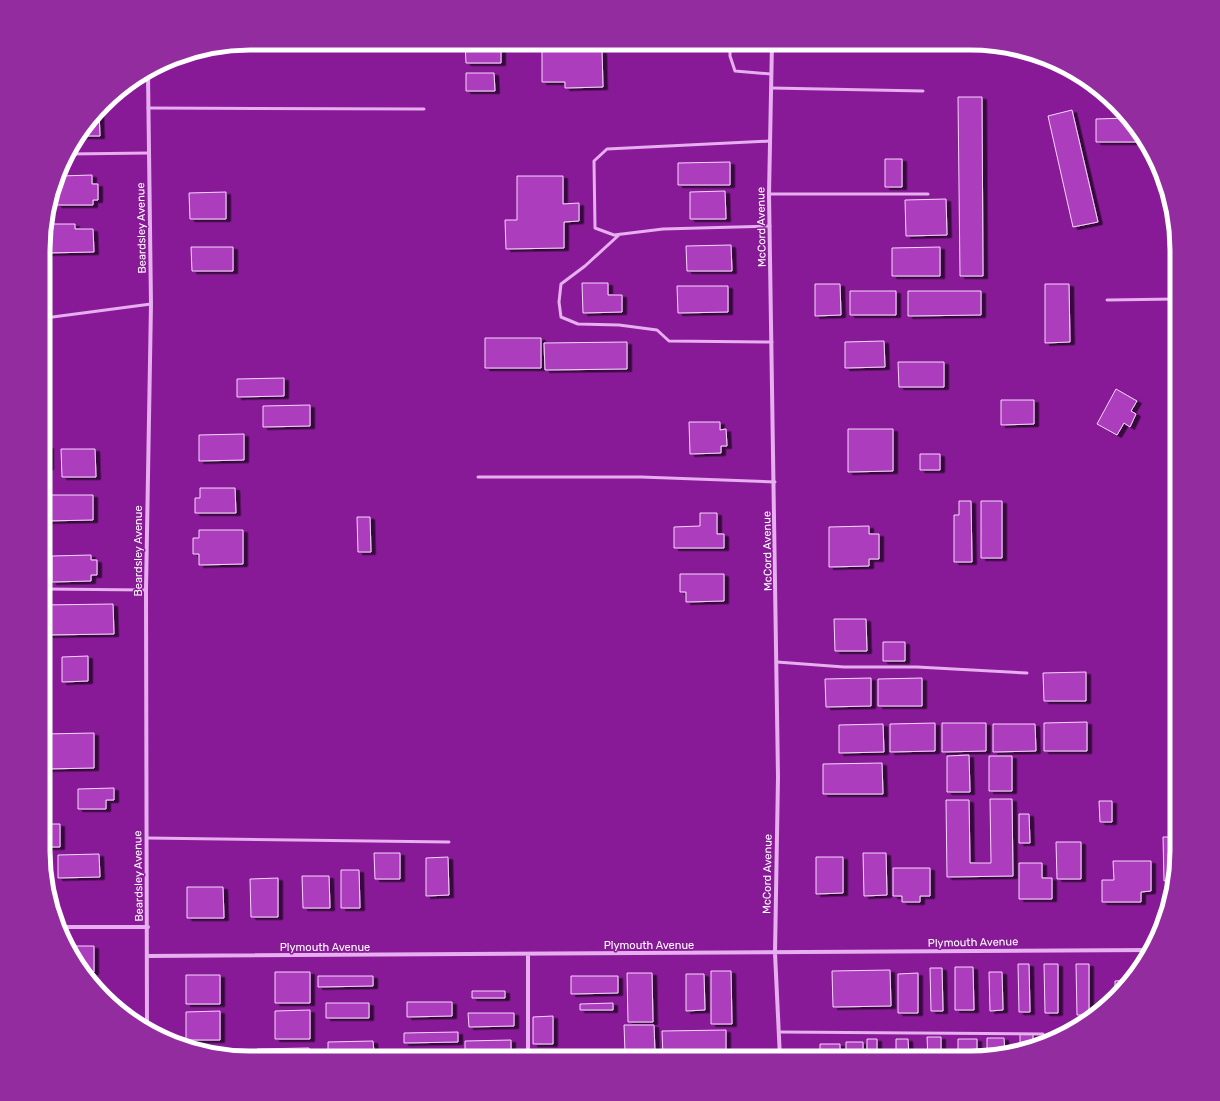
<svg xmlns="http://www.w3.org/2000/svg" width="1220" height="1101" font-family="Rubik,sans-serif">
	<defs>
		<filter id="shadow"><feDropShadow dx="4.5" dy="2.5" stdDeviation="0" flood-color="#0009"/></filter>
	</defs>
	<rect width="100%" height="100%" fill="#881a97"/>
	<path fill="#ac3ebc" stroke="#f6d5fb" filter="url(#shadow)" d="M 465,43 L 501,43 L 501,63 L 466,63 Z
		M 576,45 L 576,51 L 602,51 L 603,87 L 565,88 L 565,82 L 542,82 L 542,46 Z
		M 466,73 L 494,73 L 495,91 L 466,91 Z
		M 958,97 L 982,97 L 983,276 L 960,276 Z
		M 1072,110 L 1098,222 L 1073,227 L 1048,116 Z
		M 99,112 L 100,136 L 80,136 Z
		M 1128,118 L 1143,142 L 1096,142 L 1096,119 Z
		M 885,159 L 902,159 L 902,187 L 885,187 Z
		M 730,162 L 730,185 L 678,185 L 678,163 Z
		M 92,175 L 92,184 L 98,184 L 98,200 L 93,200 L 93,205 L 57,205 L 57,187 L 61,176 Z
		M 517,176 L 563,176 L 563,204 L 579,203 L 579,221 L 564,222 L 564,248 L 506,249 L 505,220 L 517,220 Z
		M 725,191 L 726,219 L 690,219 L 690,192 Z
		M 226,192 L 226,219 L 190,219 L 189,193 Z
		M 946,199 L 947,235 L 906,236 L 905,200 Z
		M 45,224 L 75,224 L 75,229 L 93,229 L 94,252 L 45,253 Z
		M 731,245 L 732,271 L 687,271 L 686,246 Z
		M 191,247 L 233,247 L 233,271 L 192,271 Z
		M 940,247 L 940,276 L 892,276 L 892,248 Z
		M 582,283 L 608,283 L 608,295 L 622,295 L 622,312 L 583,313 Z
		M 815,284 L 840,284 L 841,315 L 815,316 Z
		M 1045,284 L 1069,284 L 1070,342 L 1045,343 Z
		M 677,286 L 728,286 L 728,312 L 678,313 Z
		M 850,291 L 896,291 L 896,315 L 850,315 Z
		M 908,291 L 981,291 L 981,315 L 908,316 Z
		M 485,338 L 541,338 L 541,368 L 485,368 Z
		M 884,341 L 885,367 L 845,368 L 845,342 Z
		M 627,342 L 627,369 L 545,370 L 544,343 Z
		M 898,362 L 944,362 L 944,387 L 899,387 Z
		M 284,378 L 284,396 L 237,397 L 237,379 Z
		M 1116,389 L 1137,401 L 1131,411 L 1136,414 L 1130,427 L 1124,423 L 1117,435 L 1097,424 Z
		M 1001,400 L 1034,400 L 1034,424 L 1001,425 Z
		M 310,405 L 310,426 L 263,427 L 263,406 Z
		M 689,422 L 720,422 L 720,430 L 726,429 L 727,446 L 721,446 L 721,453 L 690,454 Z
		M 848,429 L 893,429 L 893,471 L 848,472 Z
		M 244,434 L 244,460 L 199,461 L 199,435 Z
		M 44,446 L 49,446 L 49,467 L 44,468 Z
		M 61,449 L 95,449 L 96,477 L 62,477 Z
		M 920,454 L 940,454 L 940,470 L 920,470 Z
		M 200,488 L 235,488 L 236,513 L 195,513 L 195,498 L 200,498 Z
		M 44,495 L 93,495 L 93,520 L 44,521 Z
		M 959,501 L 971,501 L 972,562 L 954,562 L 954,515 L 959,515 Z
		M 981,501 L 1002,501 L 1002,558 L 981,558 Z
		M 700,513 L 717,513 L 717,534 L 724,534 L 724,548 L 674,548 L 674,527 L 700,526 Z
		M 357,517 L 370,517 L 371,552 L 358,552 Z
		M 869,526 L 869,534 L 879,534 L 879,559 L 869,559 L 869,566 L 829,567 L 829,527 Z
		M 199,530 L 243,530 L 243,564 L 199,565 L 199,554 L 193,554 L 193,538 L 199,538 Z
		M 44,541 L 45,541 L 46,564 L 44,564 Z
		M 91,555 L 91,560 L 97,560 L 97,575 L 91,575 L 91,581 L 52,582 L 52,556 Z
		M 680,574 L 724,574 L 724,601 L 686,602 L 686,592 L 680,592 Z
		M 113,604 L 114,634 L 44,635 L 44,605 Z
		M 834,619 L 866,619 L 867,651 L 835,651 Z
		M 883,642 L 905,642 L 905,661 L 883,661 Z
		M 88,656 L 88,681 L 62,682 L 62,657 Z
		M 1086,672 L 1086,701 L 1044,701 L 1043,673 Z
		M 871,678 L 871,706 L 826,707 L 825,679 Z
		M 922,678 L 922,706 L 878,706 L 878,679 Z
		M 1087,722 L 1087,751 L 1044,751 L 1044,723 Z
		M 935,723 L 935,751 L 890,752 L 890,724 Z
		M 942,723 L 986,723 L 986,751 L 942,752 Z
		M 883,724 L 884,752 L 839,753 L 839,725 Z
		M 993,724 L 1035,724 L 1036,751 L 993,752 Z
		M 94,733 L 94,768 L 44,769 L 44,734 Z
		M 969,755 L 970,792 L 947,792 L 947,756 Z
		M 989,756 L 1012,756 L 1012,791 L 989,791 Z
		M 882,763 L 883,794 L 823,794 L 823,764 Z
		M 114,788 L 114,800 L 106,800 L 106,809 L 78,809 L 78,789 Z
		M 990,799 L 1012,799 L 1013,876 L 947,877 L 946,800 L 969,800 L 970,863 L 991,863 Z
		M 1099,801 L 1112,801 L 1112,822 L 1100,822 Z
		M 1019,814 L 1029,814 L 1030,843 L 1019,843 Z
		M 44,824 L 60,824 L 60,847 L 43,847 Z
		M 1163,837 L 1177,837 L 1177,851 L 1171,880 L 1164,881 Z
		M 1056,842 L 1081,842 L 1081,879 L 1057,879 Z
		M 374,853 L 400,853 L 400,879 L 375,879 Z
		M 863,853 L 886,853 L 887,895 L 864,896 Z
		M 99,854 L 100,877 L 58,878 L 58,855 Z
		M 448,857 L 449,895 L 426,896 L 426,858 Z
		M 816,857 L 843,857 L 843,893 L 816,894 Z
		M 1113,861 L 1151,861 L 1151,891 L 1141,892 L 1141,902 L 1102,902 L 1102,880 L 1114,880 Z
		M 1019,863 L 1042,863 L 1042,878 L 1052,878 L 1052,899 L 1019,899 Z
		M 893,868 L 930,868 L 930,896 L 920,896 L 920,902 L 902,902 L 902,896 L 893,896 Z
		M 341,870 L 359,870 L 360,908 L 341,908 Z
		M 302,876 L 329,876 L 330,908 L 303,908 Z
		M 278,878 L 278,917 L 251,917 L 250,879 Z
		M 187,887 L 223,887 L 224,918 L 187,918 Z
		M 69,946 L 94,946 L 94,972 L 85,972 Z
		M 1018,964 L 1029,964 L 1030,1012 L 1019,1012 Z
		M 1044,964 L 1058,964 L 1058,1013 L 1045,1013 Z
		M 1076,964 L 1089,964 L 1089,1015 L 1077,1015 Z
		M 955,967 L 973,967 L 974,1010 L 955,1010 Z
		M 930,968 L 942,968 L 943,1011 L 931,1011 Z
		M 890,970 L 891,1006 L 833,1007 L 832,971 Z
		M 711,971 L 731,971 L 732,1024 L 711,1024 Z
		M 275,972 L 310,972 L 310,1003 L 275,1003 Z
		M 989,972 L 1002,972 L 1003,1010 L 990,1011 Z
		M 627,973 L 652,973 L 653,1022 L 628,1022 Z
		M 918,973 L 918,1013 L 898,1013 L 898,974 Z
		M 686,974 L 704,974 L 705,1010 L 686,1011 Z
		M 186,975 L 220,975 L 220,1004 L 186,1004 Z
		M 318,976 L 373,976 L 373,986 L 318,987 Z
		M 571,976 L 618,976 L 618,993 L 571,994 Z
		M 1129,980 L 1115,996 L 1115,981 Z
		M 472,991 L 505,991 L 505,998 L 472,998 Z
		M 407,1002 L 452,1002 L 452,1016 L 407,1017 Z
		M 326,1003 L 369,1003 L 369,1018 L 326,1018 Z
		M 613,1003 L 613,1010 L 580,1010 L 580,1004 Z
		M 310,1010 L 310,1039 L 275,1039 L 275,1011 Z
		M 220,1011 L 220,1040 L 186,1040 L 186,1012 Z
		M 468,1013 L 514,1013 L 514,1026 L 469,1027 Z
		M 553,1016 L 553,1044 L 533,1044 L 533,1017 Z
		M 624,1025 L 654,1025 L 655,1052 L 625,1052 Z
		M 726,1030 L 726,1056 L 663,1057 L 662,1031 Z
		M 458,1032 L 458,1042 L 404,1043 L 404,1033 Z
		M 1020,1034 L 1033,1034 L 1033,1046 L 1020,1049 Z
		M 927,1037 L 941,1037 L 941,1058 L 928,1058 Z
		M 987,1038 L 1004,1038 L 1005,1053 L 987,1057 Z
		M 867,1039 L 877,1039 L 877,1058 L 867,1058 Z
		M 896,1039 L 908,1039 L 909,1058 L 896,1058 Z
		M 958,1039 L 977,1039 L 977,1058 L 958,1058 Z
		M 511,1040 L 511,1051 L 465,1051 L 465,1041 Z
		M 373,1041 L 374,1052 L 328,1053 L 328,1042 Z
		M 846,1042 L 863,1042 L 863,1058 L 846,1058 Z
		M 820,1044 L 840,1044 L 840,1058 L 820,1058 Z
		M 195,1047 L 219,1047 L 219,1052 Z
		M 309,1048 L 310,1058 L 257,1058 L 257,1049 Z
		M 457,1053 L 457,1058 L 407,1058 L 407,1054 Z"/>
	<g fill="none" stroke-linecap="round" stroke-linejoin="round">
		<path stroke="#e7aef0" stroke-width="3" d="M 730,43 L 730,56 L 735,71 L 771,74
			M 771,88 L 923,91
			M 148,108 L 424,109
			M 68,154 L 149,153
			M 769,194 L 928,194
			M 770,226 L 663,229 L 614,235 L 595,228 L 594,161 L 607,149 L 770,141
			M 620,234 L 585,266 L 561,284 L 559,302 L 561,317 L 578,324 L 619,325 L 657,330 L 669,341 L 772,342
			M 1107,300 L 1177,299
			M 45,318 L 151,304
			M 478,477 L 641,477 L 775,482
			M 44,589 L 146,590
			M 777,662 L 844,667 L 917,667 L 1027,673
			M 147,838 L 449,842
			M 780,1032 L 1043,1034"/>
		<path stroke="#e7aef0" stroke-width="4" d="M 772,43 L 769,194 L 778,777 L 775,953 L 780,1058
			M 58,927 L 148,927
			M 528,955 L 528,1058
			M 148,956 L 1151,950
			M 147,1029 L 146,590 L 151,304 L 148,75"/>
	</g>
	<g text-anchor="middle" stroke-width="3" stroke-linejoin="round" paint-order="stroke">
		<g font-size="11" fill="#fff" stroke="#881a97">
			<text transform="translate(761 227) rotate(-91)" y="4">McCord Avenue</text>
			<text transform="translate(141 228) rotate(-91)" y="4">Beardsley Avenue</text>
			<text transform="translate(138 551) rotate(-90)" y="4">Beardsley Avenue</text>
			<text transform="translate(767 551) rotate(-91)" y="4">McCord Avenue</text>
			<text transform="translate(767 874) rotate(-89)" y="4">McCord Avenue</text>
			<text transform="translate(138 876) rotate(-91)" y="4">Beardsley Avenue</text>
			<text transform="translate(973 942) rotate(-1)" y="4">Plymouth Avenue</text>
			<text x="649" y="949">Plymouth Avenue</text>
			<text x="325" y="951">Plymouth Avenue</text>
		</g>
	</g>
	<path d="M0 0H1220V1101H0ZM250 50H970A200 200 0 0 1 1170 250V851A200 200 0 0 1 970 1051H250A200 200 0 0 1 50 851V250A200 200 0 0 1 250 50Z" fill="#922c9f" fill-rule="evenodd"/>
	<path fill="none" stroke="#fff" stroke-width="5" d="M250 50H970A200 200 0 0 1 1170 250V851A200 200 0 0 1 970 1051H250A200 200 0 0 1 50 851V250A200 200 0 0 1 250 50Z"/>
</svg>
